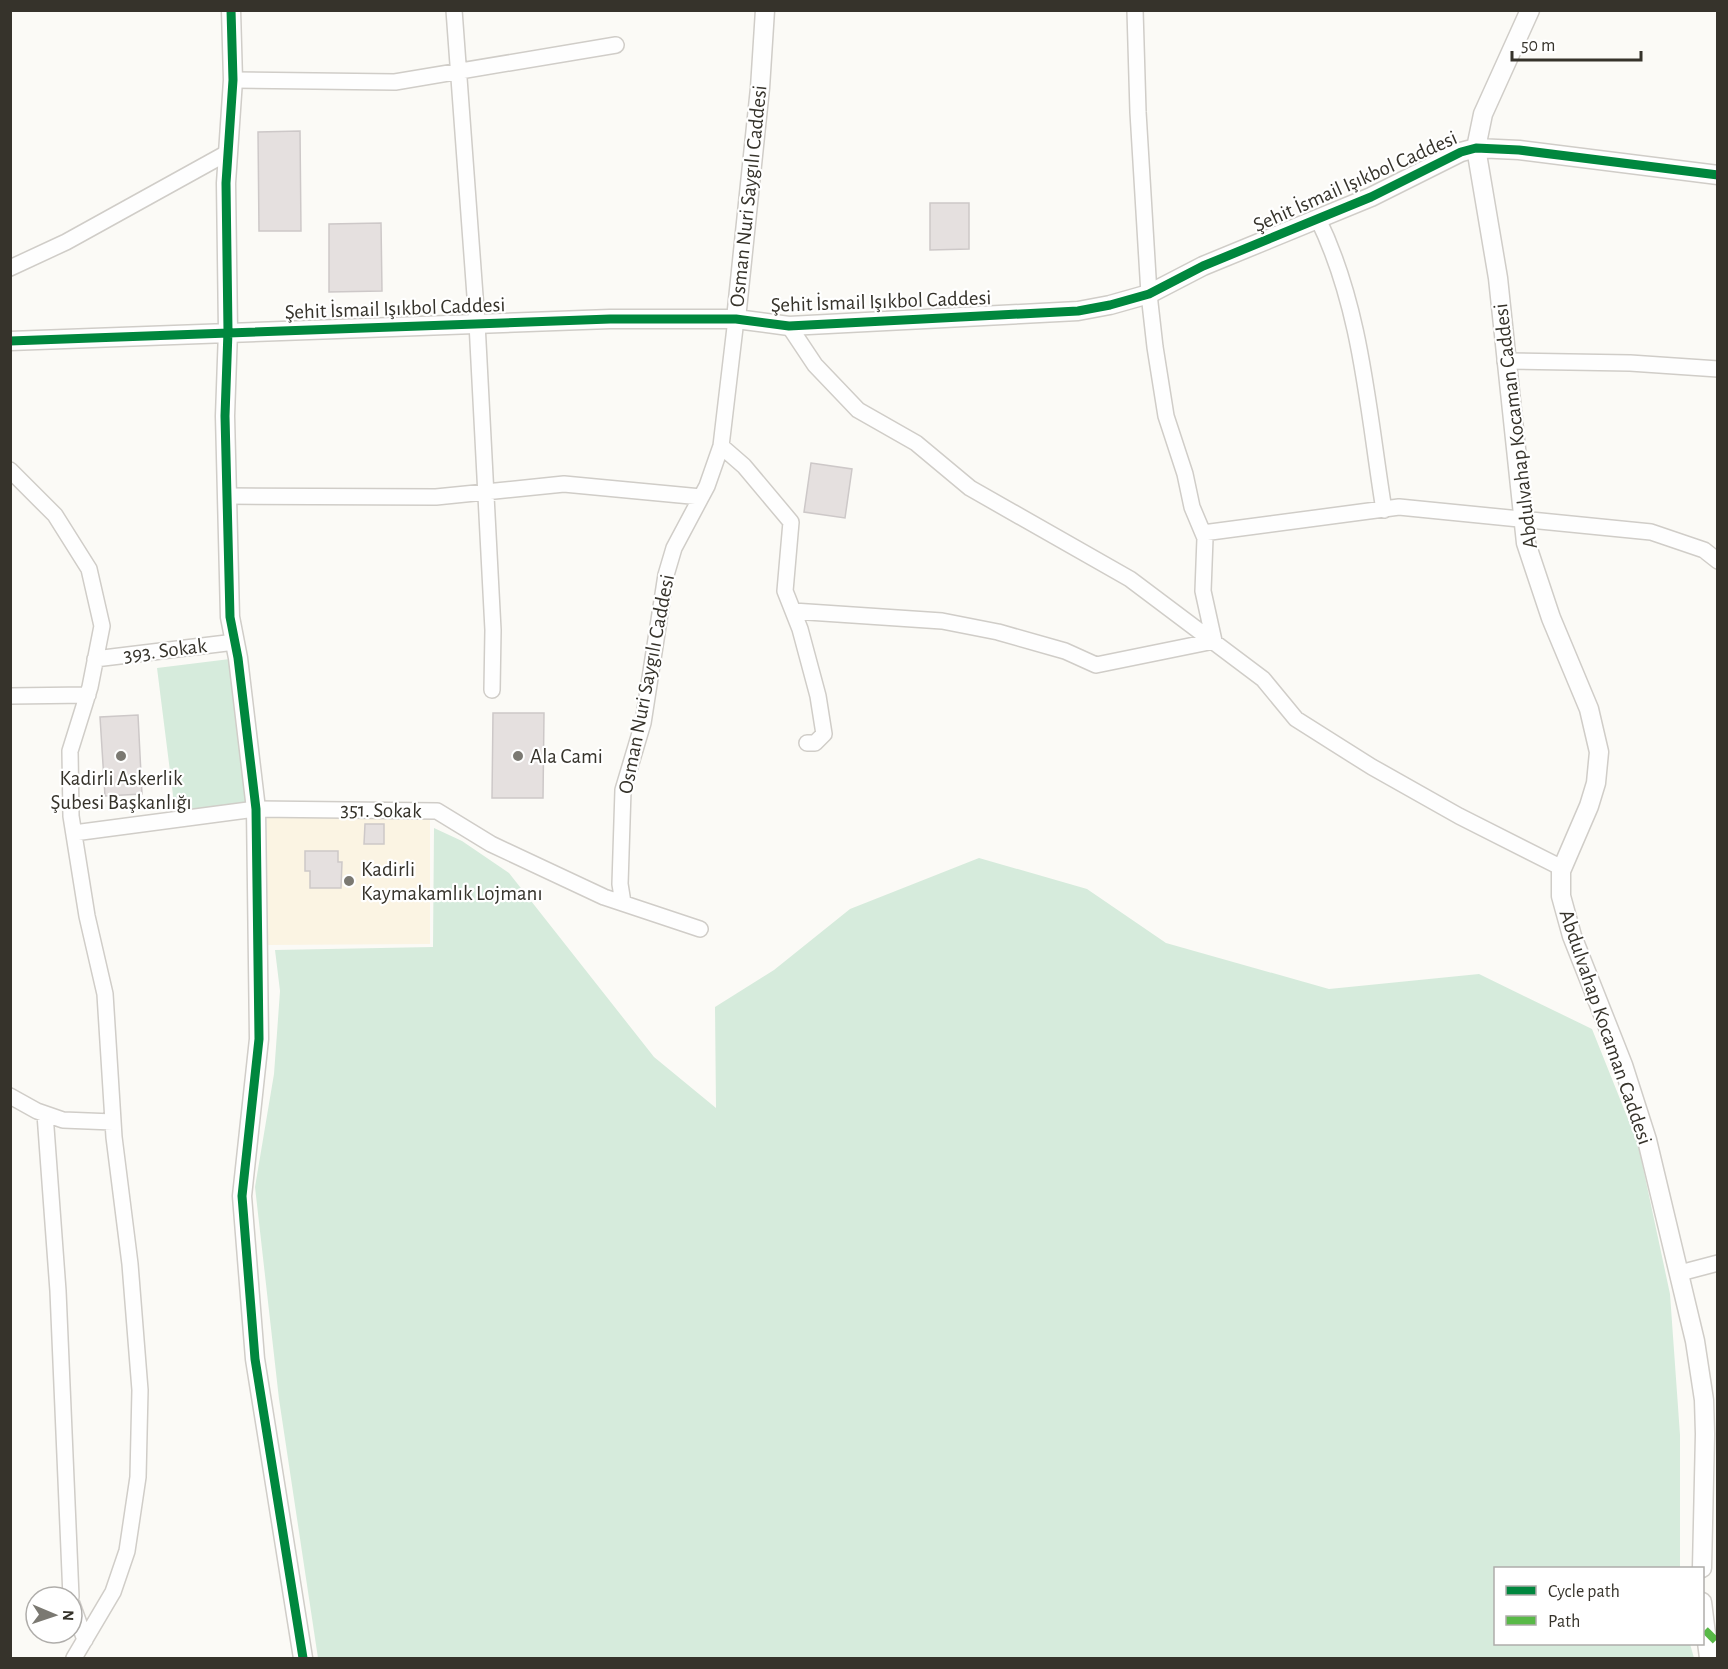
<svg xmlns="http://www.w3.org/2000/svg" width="1728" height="1669" font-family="'Alegreya Sans',sans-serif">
	<rect width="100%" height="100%" fill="#fbfaf6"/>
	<path fill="#fbf4e3" d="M 430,817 L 430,944 L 267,945 L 267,818 Z"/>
	<path fill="#d6ebdc" d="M 238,658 L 256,809 L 176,819 L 157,668 Z
		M 434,828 L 462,841 L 509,873 L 654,1057 L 716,1108 L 715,1007 L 774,970 L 850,909 L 979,858 L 1087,889 L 1166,943 L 1329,989 L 1479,974 L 1592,1029 L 1638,1144 L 1670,1294 L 1680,1435 L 1680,1568 L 1496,1568 L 1496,1644 L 1690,1644 L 1694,1658 L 318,1658 L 279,1399 L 255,1187 L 274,1074 L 277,1033 L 280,991 L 275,950 L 433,947 Z"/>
	<path fill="#e5e0df" stroke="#cdc8c8" stroke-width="1.5" d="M 300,131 L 301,231 L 259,231 L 258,132 Z
		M 930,203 L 969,203 L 969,249 L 930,250 Z
		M 381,223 L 382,291 L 329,292 L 329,224 Z
		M 811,463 L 852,469 L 845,518 L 804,512 Z
		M 493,713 L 544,713 L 543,798 L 492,798 Z
		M 138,715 L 142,794 L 105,796 L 100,717 Z
		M 365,824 L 384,824 L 384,844 L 364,844 Z
		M 305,851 L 338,851 L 338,862 L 342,862 L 341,888 L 310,888 L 310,871 L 305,871 Z"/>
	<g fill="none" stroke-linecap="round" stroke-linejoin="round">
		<g stroke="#d0cdc8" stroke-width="18">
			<path id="minor" d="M 454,10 L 477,323 L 493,630 L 492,690
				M 233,80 L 395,82 L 616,45
				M 1318,219 C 1362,309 1368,412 1384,510
				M 10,268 L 66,242 L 227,153
				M 789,326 L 815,365 L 858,410 L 916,443 L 970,488 L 1130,579 L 1263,679 L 1296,719 L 1372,767 L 1459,816 L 1562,868
				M 1505,361 L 1630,363 L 1718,369
				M 721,446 L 744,466 L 791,522 L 785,591 L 800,629 L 818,696 L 824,734 L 815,743 L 807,743
				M 10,470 L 55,515 L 89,569 L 102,626 L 90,687 L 70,751 L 71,816 L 87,916 L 105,994 L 114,1137 L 130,1264 L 140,1390 L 138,1477 L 127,1551 L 113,1592 L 74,1658
				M 227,496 L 436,497 L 564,484 L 701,497
				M 1203,533 L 1399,507 L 1651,532 L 1704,550 L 1718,561
				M 793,611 L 942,621 L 998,632 L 1065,651 L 1096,665 L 1214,641 L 1203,591 L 1205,538 L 1192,507 L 1185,474 L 1166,416 L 1155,347 L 1149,294 L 1138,112 L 1135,10
				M 95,659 L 235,642
				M 10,696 L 88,695
				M 74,833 L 256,809 L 437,811 L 491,844 L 604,897 L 700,929
				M 623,903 L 620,884 L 623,790 L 643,723 L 666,575 L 674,548 L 707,486 L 721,446 L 736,319
				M 10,1096 L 37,1111 L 63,1120 L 113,1122
				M 45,1114 L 58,1291 L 71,1597
				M 1680,1273 L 1718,1263
				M 72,1604 L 85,1640"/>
		</g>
		<g stroke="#d0cdc8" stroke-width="21">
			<path id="tertiary" d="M 231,10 L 233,80 L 226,183 L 228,331 L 225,416 L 230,617 L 238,658 L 256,809 L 259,1039 L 242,1196 L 255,1359 L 303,1658
				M 1530,10 L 1483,114 L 1476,148 L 1498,278 L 1526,543 L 1551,618 L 1589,709 L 1599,752 L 1596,783 L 1589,806 L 1561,871 L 1561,896 L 1572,936 L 1623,1065 L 1647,1140 L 1695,1341 L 1704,1400 L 1705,1434 L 1702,1568
				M 736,319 L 760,88 L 765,10
				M 10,341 L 610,319 L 736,319 L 789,326 L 1078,311 L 1110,305 L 1149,294 L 1203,266 L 1371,197 L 1461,152 L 1476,148 L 1519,150 L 1718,175
				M 1702,1602 L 1709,1658"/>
		</g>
		<use href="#minor" stroke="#fefefe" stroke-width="15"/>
		<use href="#tertiary" stroke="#fefefe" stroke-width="18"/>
		<path stroke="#58b947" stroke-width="8" stroke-dasharray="15 8" stroke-linecap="butt" d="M 1705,1630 L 1718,1643"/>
		<g stroke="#fff" stroke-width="13">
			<path id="cycleway" d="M 231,10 L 233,80 L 226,183 L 228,331 L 225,416 L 230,617 L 238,658 L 256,809 L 259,1039 L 242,1196 L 255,1359 L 303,1658
				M 10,341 L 610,319 L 736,319 L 789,326 L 1078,311 L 1110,305 L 1149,294 L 1203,266 L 1371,197 L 1461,152 L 1476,148 L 1519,150 L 1718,175"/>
		</g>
		<use href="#cycleway" stroke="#00873e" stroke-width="9"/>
	</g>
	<g fill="#7b7972" stroke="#fff" stroke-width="2">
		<circle cx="121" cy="756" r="6"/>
		<circle cx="518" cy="756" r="6"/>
		<circle cx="349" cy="881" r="6"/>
	</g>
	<g text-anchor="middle" stroke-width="4.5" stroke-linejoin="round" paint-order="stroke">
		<g font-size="21" fill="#36332b" stroke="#fff">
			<text transform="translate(1355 181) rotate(-24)" y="7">Şehit İsmail Işıkbol Caddesi</text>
			<text transform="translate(748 196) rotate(-84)" y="7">Osman Nuri Saygılı Caddesi</text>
			<text transform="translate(881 301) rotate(-2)" y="7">Şehit İsmail Işıkbol Caddesi</text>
			<text transform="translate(395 308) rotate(-2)" y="7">Şehit İsmail Işıkbol Caddesi</text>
			<text transform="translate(1515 426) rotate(-97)" y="7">Abdulvahap Kocaman Caddesi</text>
			<text transform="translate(165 650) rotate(-7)" y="7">393. Sokak</text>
			<text transform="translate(646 684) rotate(-79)" y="7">Osman Nuri Saygılı Caddesi</text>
			<text transform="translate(381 810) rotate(1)" y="7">351. Sokak</text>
			<text transform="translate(1606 1027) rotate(71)" y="7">Abdulvahap Kocaman Caddesi</text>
		</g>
		<g font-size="21" fill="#36332b" stroke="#fff" text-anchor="start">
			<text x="530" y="763">Ala Cami</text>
			<text x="121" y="785" text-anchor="middle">Kadirli Askerlik<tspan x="121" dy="24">Şubesi Başkanlığı</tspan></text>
			<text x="361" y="876">Kadirli<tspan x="361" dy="24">Kaymakamlık Lojmanı</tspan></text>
		</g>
	</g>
	<rect width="1728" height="1669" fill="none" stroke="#36332b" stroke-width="24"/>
	<rect x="1494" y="1567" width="210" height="78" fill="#ffffff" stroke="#afadaa" stroke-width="1.5"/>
	<rect x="1506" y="1586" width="30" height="9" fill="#00873e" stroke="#afadaa" stroke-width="1.5"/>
	<text x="1548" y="1597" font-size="18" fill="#36332b">Cycle path</text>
	<rect x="1506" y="1616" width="30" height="9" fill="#58b947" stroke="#afadaa" stroke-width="1.5"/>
	<text x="1548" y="1627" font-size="18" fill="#36332b">Path</text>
	<g transform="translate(54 1615) rotate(92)"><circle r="28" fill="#ffffff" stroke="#afadaa" stroke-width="1.5"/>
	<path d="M0-4.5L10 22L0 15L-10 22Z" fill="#7b7972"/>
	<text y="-9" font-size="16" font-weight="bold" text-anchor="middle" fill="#36332b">N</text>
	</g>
	<path d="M1512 51v9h129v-9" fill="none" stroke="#36332b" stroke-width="3"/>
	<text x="1521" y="51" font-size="18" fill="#36332b" stroke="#ffffff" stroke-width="4.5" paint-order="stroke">50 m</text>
</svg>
